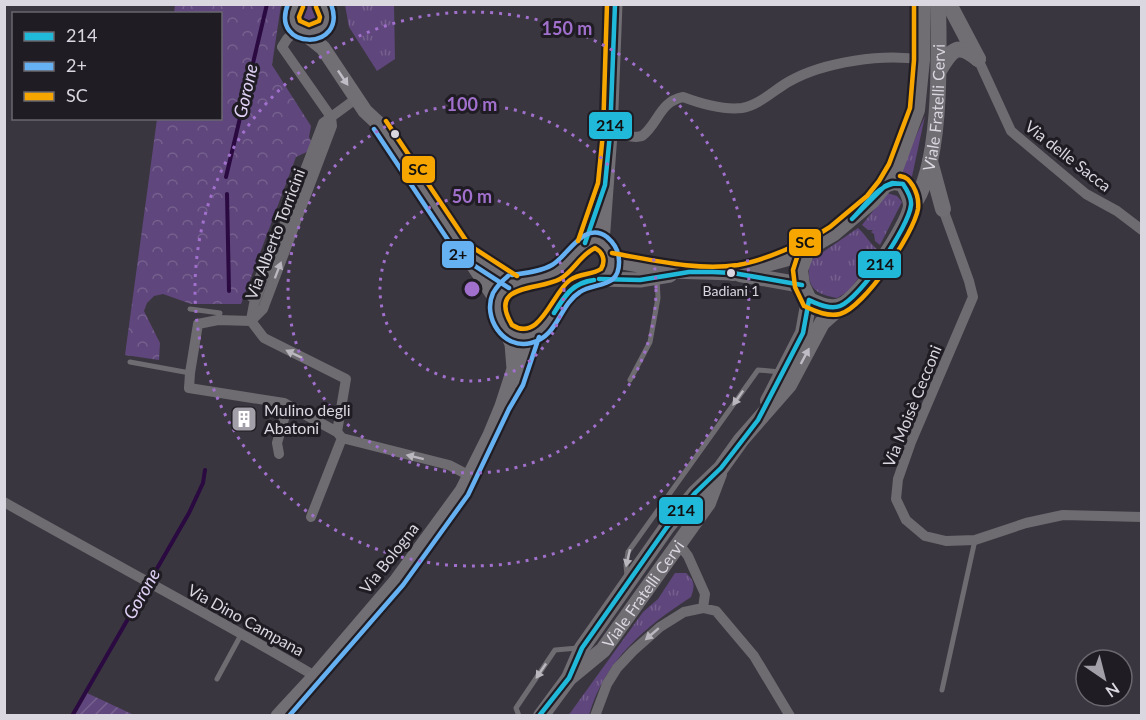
<svg xmlns="http://www.w3.org/2000/svg" width="1146" height="720" font-family="Lato,sans-serif">
	<defs>
		<pattern id="grass-tufts" width="24" height="20" patternUnits="userSpaceOnUse" patternTransform="scale(1.5)"><rect width="24" height="20" fill="#5f467c"/><path d="M3 7l-1-3M5 7V3M7 7l1-3M15 17l-1-3M17 17v-4M19 17l1-3" fill="none" stroke="#75608e"/></pattern>
		<pattern id="forest-crowns" width="20" height="18" patternUnits="userSpaceOnUse" patternTransform="scale(1.5)"><rect width="20" height="18" fill="#5f467c"/><path d="M2 6a3 3 0 1 1 6 0M12 15a3 3 0 1 1 6 0" fill="none" stroke="#75608e"/></pattern>
		<pattern id="garden-furrows" width="10" height="10" patternUnits="userSpaceOnUse" patternTransform="scale(1.5)"><rect width="10" height="10" fill="#5f467c"/><path d="M-1 1l2-2M0 10L10 0M9 11l2-2" fill="none" stroke="#75608e"/></pattern>
	</defs>
	<rect width="100%" height="100%" fill="#3a363f"/>
	<path fill="url(#grass-tufts)" d="M 345,5 L 394,5 L 395,59 L 377,71 L 349,27 Z
		M299 16a10 10 0 1 1 20 0a10 10 0 1 1-20 0Z
		M 925,116 L 911,181 L 899,174 Z
		M 887,193 L 897,196 L 902,202 L 880,245 L 875,241 L 874,234 L 871,232 L 873,230 L 868,230 L 862,225 Z
		M 858,228 C 866,235 870,244 878,250 L 849,291 L 837,298 C 813,294 806,286 810,261 Z
		M 675,573 L 686,573 C 695,581 695,586 691,597 C 645,627 605,660 589,715 L 568,716 L 643,612 L 658,599 Z"/>
	<path fill="url(#forest-crowns)" d="M 175,5 L 281,5 L 272,65 L 311,126 L 309,137 L 313,145 L 311,150 L 296,157 L 241,304 L 191,304 L 163,294 L 154,296 L 147,303 L 144,311 L 160,343 L 159,360 L 125,355 L 157,119 L 220,118 L 220,14 L 174,13 Z"/>
	<path fill="url(#garden-furrows)" d="M 87,693 L 134,715 L 75,715 Z"/>
	<g fill="none" stroke-linecap="round" stroke-linejoin="round">
		<path stroke="#2a0a41" stroke-width="4" d="M 226,177 L 267,4
			M 227,194 L 229,291
			M 72,716 L 189,513 L 203,483 L 205,470"/>
		<path stroke="#6e6c71" stroke-width="5" d="M 250,299 L 260,269 L 267,271
			M 190,309 L 220,313 L 218,320
			M 130,362 L 190,373
			M 630,380 L 650,342 L 658,298 L 657,279
			M 627,576 L 626,565 L 628,552 L 758,370 L 780,372
			M 217,679 L 242,633
			M 942,690 L 975,540
			M 519,716 L 516,708 L 555,650 L 578,648"/>
		<path stroke="#6e6c71" stroke-width="10" d="M 978,59 L 1011,131 L 1086,194 L 1117,211 L 1142,230
			M 610,134 L 636,137 L 642,136 C 659,123 659,102 683,97 C 699,103 724,110 742,108 C 760,105 775,89 790,81 C 824,62 884,53 922,60
			M 943,209 L 969,281 L 973,297 L 911,442 L 898,479 L 896,499 L 906,520 L 925,536 L 946,541 L 975,540 L 1026,523 L 1063,515 L 1142,517
			M 251,320 L 254,304 L 323,123 L 357,98
			M 251,321 L 263,309 L 332,126 L 331,117 L 282,47 L 287,39 L 297,29
			M 251,321 L 264,338 L 346,379 L 337,432 L 342,438 L 449,465 L 470,476
			M 251,321 L 218,320 L 198,324 L 190,373 L 189,388 L 284,403 L 337,432
			M 279,454 L 277,443 L 288,405
			M 4,502 C 108,561 213,616 315,676
			M 311,517 L 342,438
			M 679,544 L 688,556 L 705,594 L 703,608
			M 595,716 L 607,684 L 617,668 L 633,651 L 660,627 L 684,612 L 703,608 L 716,611 L 754,656 L 790,716"/>
		<path stroke="#716e74" stroke-width="15" d="M 296,4 L 291,16 L 294,25 L 323,48 L 365,111 L 380,125 L 498,302
			M 305,34 C 323,35 332,19 323,4
			M 592,241 C 599,241 603,243 607,248 C 610,252 611,257 611,261 C 614,284 582,278 570,289 C 555,305 548,340 520,336 C 508,334 502,327 499,315 C 495,306 498,293 507,286 C 519,276 540,280 555,273 C 570,266 576,246 592,241 Z
			M 585,243 L 599,202
			M 602,243 L 610,134 L 615,4
			M 470,255 L 513,282
			M 611,260 L 670,271 L 733,273
			M 599,279 L 640,280 L 670,275
			M 517,380 L 532,335
			M 278,716 L 315,676 L 397,580 L 462,491 L 490,435 L 502,406 L 514,369 L 512,344 L 506,330"/>
		<g stroke="#706d73" stroke-width="16">
			<path d="M 949,4 L 978,59"/>
			<path d="M 940,69 C 952,49 958,42 978,59"/>
			<path d="M 930,161 L 943,209"/>
			<path d="M 885,185 L 894,182 L 903,184 C 907,191 911,197 911,206 C 909,225 859,300 840,306 C 829,310 819,304 809,300 L 802,285 L 800,270 L 808,248 L 834,233 L 872,201 L 885,185 L 896,167 L 917,110 L 922,60 L 922,4"/>
			<path id="s1" d="M 911,207 C 943,170 939,52 938,4"/>
			<path d="M 733,273 L 788,258 L 808,248"/>
			<path d="M 740,274 L 802,285"/>
			<path d="M 768,401 L 803,333 L 809,300"/>
			<path d="M 569,678 L 582,648 L 667,527 L 695,493 L 721,468 L 741,440 L 789,385 L 822,323 L 841,306"/>
			<path id="s2" d="M 541,716 L 569,678 L 603,650 L 708,503 L 719,474"/>
		</g>
		<g stroke="#1f1c23" stroke-width="9">
			<path id="bus-1" d="M 852,219 C 866,205 881,179 903,184
				M 852,219 L 885,186 L 892,183 L 903,184
				M 585,243 L 605,185 L 610,134 L 615,4
				M 599,279 L 640,280 L 689,272 L 713,272 L 733,273 L 802,285
				M 809,300 C 818,304 830,310 840,306 C 860,298 909,227 911,205 C 912,198 907,190 903,184
				M 554,313 C 564,296 573,282 594,280
				M 554,313 C 566,295 571,284 594,280
				M 539,716 L 569,678 L 582,648 L 667,527 L 695,493 L 721,468 L 758,420 L 803,333 L 809,300"/>
		</g>
		<g stroke="#1f1c23" stroke-width="9">
			<path id="bus-2" d="M 288,4 C 269,51 349,52 331,4
				M 374,129 L 458,255 L 509,288
				M 508,276 C 502,281 497,286 493,293 C 482,317 503,350 531,343 C 558,337 559,305 580,292 C 595,282 620,289 619,261 C 619,252 614,243 607,237 C 584,220 568,256 552,265 C 540,272 525,273 512,275
				M 289,716 L 403,585 L 468,495 L 509,409 L 523,385 L 539,337"/>
		</g>
		<g stroke="#1f1c23" stroke-width="9">
			<path id="bus-3" d="M 303,7 L 299,17 L 300,21 L 309,25 L 319,21 L 320,17 L 316,7
				M 386,121 L 469,245 L 517,276
				M 900,176 C 907,177 909,180 913,186 C 917,193 919,201 918,209 C 914,233 864,308 840,314 C 827,317 815,311 804,306 L 795,287 L 793,270 L 801,245 L 830,227 L 867,196 L 879,181 L 889,164 L 910,108 L 914,60 L 914,4
				M 578,241 L 598,183 L 603,133 L 607,4
				M 595,248 C 603,252 606,261 601,269 C 592,275 580,273 570,280 C 552,293 540,343 512,325 C 487,283 538,291 560,279 C 574,271 580,255 595,248 Z
				M 612,253 C 653,260 697,271 738,265 C 761,261 784,251 805,241"/>
		</g>
		<use href="#bus-1" stroke="#20b9da" stroke-width="4.5"/>
		<use href="#bus-2" stroke="#66b1f2" stroke-width="4.5"/>
		<use href="#bus-3" stroke="#f7a600" stroke-width="4.5"/>
	</g>
	<defs><path id="oneway-solid" d="M-6-.8H1V-3.2L6.5 0L1 3.2V.8H-6Z" transform="scale(1.5)"/></defs>
	<use fill="#c0bdc6" href="#oneway-solid" transform="translate(343 78) rotate(56)"/>
	<g fill="#bab7bf">
		<use href="#oneway-solid" transform="translate(278 270) rotate(-69)"/>
		<use href="#oneway-solid" transform="translate(294 354) rotate(-154)"/>
		<use href="#oneway-solid" transform="translate(738 398) rotate(125)"/>
		<use href="#oneway-solid" transform="translate(415 457) rotate(-166)"/>
		<use href="#oneway-solid" transform="translate(628 558) rotate(103)"/>
		<use href="#oneway-solid" transform="translate(652 634) rotate(139)"/>
		<use href="#oneway-solid" transform="translate(541 671) rotate(124)"/>
	</g>
	<use fill="#c0bcc6" href="#oneway-solid" transform="translate(805 356) rotate(-62)"/>
	<g fill="none" stroke="#a170cd" stroke-width="3" stroke-dasharray="3 6">
		<circle cx="472" cy="289" r="92"/>
		<circle cx="472" cy="289" r="184"/>
		<circle cx="472" cy="289" r="277"/>
	</g>
	<defs>
		<g id="building-square" transform="scale(1.35)"><rect x="-9" y="-9" width="18" height="18" rx="4" fill="#a39fa8" stroke="#1f1c23"/><path d="M-4-6H4V6H1V3H-1V6H-4ZM-2.5-4.3h1.7v1.8h-1.7ZM.8-4.3h1.7v1.8H.8ZM-2.5-1h1.7V.8h-1.7ZM.8-1h1.7V.8H.8Z" fill="#fff"/></g>
	</defs>
	<g fill-rule="evenodd">
		<use href="#building-square" x="244" y="419"/>
	</g>
	<g fill="#dbd7e1" stroke="#1f1c23" stroke-width="2">
		<circle cx="395" cy="134" r="5"/>
		<circle cx="731" cy="273" r="5"/>
	</g>
	<g text-anchor="middle" stroke-width="6" stroke-linejoin="round" paint-order="stroke">
		<g font-size="14" fill="#dbd7e1" stroke="#1f1c23">
			<text x="731" y="296">Badiani 1</text>
		</g>
		<g font-size="16" fill="#dbd7e1" stroke="#1f1c23">
			<text dy="6" stroke="none"><textPath href="#s1" startOffset="104">Viale Fratelli Cervi</textPath></text>
			<text transform="translate(1068 156) rotate(38)" y="6">Via delle Sacca</text>
			<text transform="translate(275 234) rotate(-69)" y="6">Via Alberto Torricini</text>
			<text transform="translate(912 406) rotate(-68)" y="6">Via Moisè Cecconi</text>
			<text transform="translate(389 558) rotate(-52)" y="6">Via Bologna</text>
			<text dy="6" stroke="none"><textPath href="#s2" startOffset="160">Viale Fratelli Cervi</textPath></text>
			<text transform="translate(246 620) rotate(29)" y="6">Via Dino Campana</text>
		</g>
		<g font-size="16" fill="#dbd7e1" stroke="#1f1c23" text-anchor="start">
			<text x="264" y="416">Mulino degli<tspan x="264" dy="18">Abatoni</tspan></text>
		</g>
		<g font-size="18" font-style="italic" fill="#e1d1f6" stroke="#1f1c23">
			<text transform="translate(246 91) rotate(-77)" y="6">Gorone</text>
			<text transform="translate(142 594) rotate(-60)" y="6">Gorone</text>
		</g>
	</g>
	<circle cx="472" cy="289" r="9" fill="#a170cd" stroke="#1f1c23" stroke-width="3"/>
	<g font-size="18" text-anchor="middle" font-weight="bold" fill="#a170cd" stroke="#1f1c23" stroke-width="6" stroke-linejoin="round" paint-order="stroke">
		<text x="567" y="35">150 m</text>
		<text x="472" y="111">100 m</text>
		<text x="472" y="203">50 m</text>
	</g>
	<g stroke="#1f1c23" stroke-width="2">
		<rect x="588" y="111" width="45" height="29" rx="6" fill="#20b9da"/>
		<rect x="401" y="155" width="35" height="29" rx="6" fill="#f7a600"/>
		<rect x="788" y="228" width="34" height="29" rx="6" fill="#f7a600"/>
		<rect x="441" y="240" width="34" height="29" rx="6" fill="#66b1f2"/>
		<rect x="857" y="250" width="45" height="29" rx="6" fill="#20b9da"/>
		<rect x="658" y="496" width="46" height="29" rx="6" fill="#20b9da"/>
	</g>
	<g font-size="16" text-anchor="middle" font-weight="bold" fill="#111">
		<text x="610" y="131">214</text>
		<text x="418" y="175">SC</text>
		<text x="805" y="248">SC</text>
		<text x="458" y="260">2+</text>
		<text x="880" y="270">214</text>
		<text x="681" y="516">214</text>
	</g>
	<rect width="1146" height="720" fill="none" stroke="#dbd7e1" stroke-width="12"/>
	<rect x="12" y="12" width="210" height="108" fill="#1f1c23" stroke="#6a676f" stroke-width="1.5"/>
	<rect x="24" y="32" width="30" height="9" fill="#20b9da" stroke="#6a676f" stroke-width="1.5"/>
	<text x="66" y="42" font-size="18" fill="#dbd7e1">214</text>
	<rect x="24" y="62" width="30" height="9" fill="#66b1f2" stroke="#6a676f" stroke-width="1.5"/>
	<text x="66" y="72" font-size="18" fill="#dbd7e1">2+</text>
	<rect x="24" y="92" width="30" height="9" fill="#f7a600" stroke="#6a676f" stroke-width="1.5"/>
	<text x="66" y="102" font-size="18" fill="#dbd7e1">SC</text>
	<g transform="translate(1104 678) rotate(145)"><circle r="28" fill="#1f1c23" stroke="#6a676f" stroke-width="1.5"/>
	<path d="M0-4.5L10 22L0 15L-10 22Z" fill="#a39fa8"/>
	<text y="-9" font-size="16" font-weight="bold" text-anchor="middle" fill="#dbd7e1">N</text>
	</g>
</svg>
